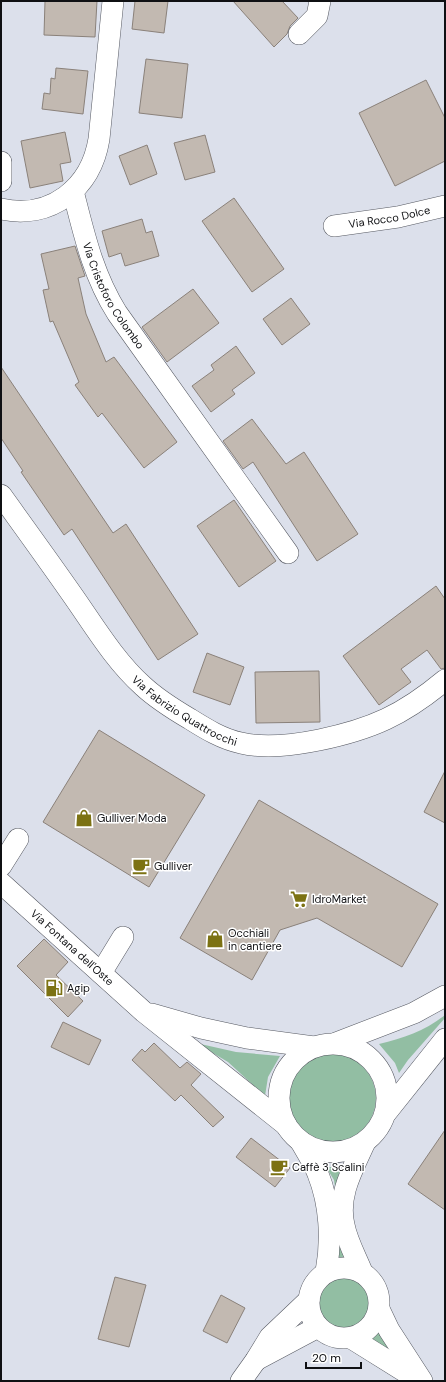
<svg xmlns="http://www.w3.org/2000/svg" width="446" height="1382" font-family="'DM Sans',sans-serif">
	<rect width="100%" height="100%" fill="#dce0eb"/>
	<path fill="#92bea3" d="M 445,1015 L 445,1018 L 408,1060 L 399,1073 L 395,1063 L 379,1044 C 404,1038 425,1031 445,1015 Z
		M 196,1043 L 236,1052 L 280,1056 L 268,1077 L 265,1096 L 228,1062 Z
		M288 1098a44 44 0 1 1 88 0a44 44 0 1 1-88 0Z
		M 326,1167 L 340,1167 L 336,1194 L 334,1180 Z
		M 338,1230 L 349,1263 L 338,1264 Z
		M317 1302a26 26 0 1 1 52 0a26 26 0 1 1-52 0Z
		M 378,1328 L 394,1356 L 370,1337 Z"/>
	<path fill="#c2b9b1" stroke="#8a817a" d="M 45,1 L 97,1 L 95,37 L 44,35 Z
		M 135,1 L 168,1 L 164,33 L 132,29 Z
		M 233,1 L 282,1 L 298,18 L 290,26 L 287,34 L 274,47 Z
		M 146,59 L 188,64 L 182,118 L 139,113 Z
		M 56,68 L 88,71 L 83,114 L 42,109 L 44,93 L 50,94 L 51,78 L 55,79 Z
		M 426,80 L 445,118 L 445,161 L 395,186 L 359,113 Z
		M 65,132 L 71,162 L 60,164 L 63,181 L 30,188 L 21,141 Z
		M 205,135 L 215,172 L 185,180 L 174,143 Z
		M 147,145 L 157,174 L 130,185 L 119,156 Z
		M 234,198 L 284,269 L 252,292 L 202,221 Z
		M 142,219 L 146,233 L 152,231 L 159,256 L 125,266 L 121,253 L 109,257 L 102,231 Z
		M 75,246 L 85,276 L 78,278 L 86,314 L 106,362 L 114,357 L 177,442 L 144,468 L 102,413 L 98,417 L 75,385 L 79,382 L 53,321 L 50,322 L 43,290 L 49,289 L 41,254 Z
		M 193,289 L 219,323 L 167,362 L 142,327 Z
		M 291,298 L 310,324 L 282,345 L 263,319 Z
		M 236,346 L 255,373 L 232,390 L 235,394 L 211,412 L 192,386 L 214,370 L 211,365 Z
		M 1,367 L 113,533 L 126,524 L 198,634 L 158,660 L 72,529 L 64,535 L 21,472 L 23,471 L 1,438 Z
		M 252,419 L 286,464 L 304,452 L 358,534 L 317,561 L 253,462 L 243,469 L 223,441 Z
		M 234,500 L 276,561 L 239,587 L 197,526 Z
		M 436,586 L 445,599 L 445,668 L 441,669 L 427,650 L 401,669 L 411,682 L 379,705 L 343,656 Z
		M 207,653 L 244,667 L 230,705 L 193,692 Z
		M 319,671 L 320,722 L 256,723 L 255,672 Z
		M 99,730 L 205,795 L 149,887 L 43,822 Z
		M 445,771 L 445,823 L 424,812 Z
		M 259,800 L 438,904 L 402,967 L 317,918 L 280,930 L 252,980 L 180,938 Z
		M 44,939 L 68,962 L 56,975 L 83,1001 L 68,1017 L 17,966 Z
		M 63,1022 L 101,1040 L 89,1065 L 51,1047 Z
		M 154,1043 L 180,1068 L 187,1062 L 201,1074 L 191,1085 L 224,1117 L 213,1127 L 181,1095 L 175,1101 L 132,1060 L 142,1049 L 145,1052 Z
		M 445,1130 L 445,1210 L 408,1184 Z
		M 251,1138 L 290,1168 L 275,1187 L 236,1157 Z
		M 115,1277 L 146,1285 L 129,1347 L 98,1339 Z
		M 221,1295 L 245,1308 L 227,1343 L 203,1331 Z"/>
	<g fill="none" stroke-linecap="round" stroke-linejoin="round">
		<g stroke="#565962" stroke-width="22">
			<g id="minor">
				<path d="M 299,34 L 317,16 L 320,1"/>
				<path d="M 1,162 L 1,181"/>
				<path id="s1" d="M 73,191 C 84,234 93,275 117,313 L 288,553"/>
				<path d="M 1,209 C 51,220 91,188 99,139 L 113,1"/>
				<path id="s2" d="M 334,226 L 398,217 L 445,206"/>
				<path id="s3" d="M 1,495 C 24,527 48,560 71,593 C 93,624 114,660 143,686 C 157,699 173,709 190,719 C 206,729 222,739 241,743 C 266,749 294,745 319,740 C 372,729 403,715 445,680"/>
				<path d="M 1,866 L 18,839"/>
				<path id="s4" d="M 1,883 L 144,1012 L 286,1125"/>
				<path d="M 101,973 L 123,937"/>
				<path d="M 152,1014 L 201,1028 L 247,1038 L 314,1047"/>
				<path d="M 336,1043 L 414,1013 L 445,996"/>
				<circle cx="333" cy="1098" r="54"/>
				<path d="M 386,1113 L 445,1039"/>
				<path d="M 301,1142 C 307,1153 314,1163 318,1174 C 330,1204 332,1240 326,1272"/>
				<circle cx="344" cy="1303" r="35"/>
				<path d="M 362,1272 C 356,1257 347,1241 344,1225 C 337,1195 353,1169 365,1142"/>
				<path d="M 379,1309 L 389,1330 L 422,1381"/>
				<path d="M 351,1338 L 420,1381"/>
				<path d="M 256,1360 L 318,1327"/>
				<path d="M 241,1381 L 256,1360 L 270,1337 L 309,1300"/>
			</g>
		</g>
		<use href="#minor" stroke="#fff" stroke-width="21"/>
	</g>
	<defs>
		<g id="shop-bare" transform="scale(1.38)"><path d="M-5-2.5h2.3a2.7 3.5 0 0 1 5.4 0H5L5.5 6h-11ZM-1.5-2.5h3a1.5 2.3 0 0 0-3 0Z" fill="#7c7213" stroke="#fff" stroke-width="2.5" paint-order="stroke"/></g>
		<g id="cafe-bare" transform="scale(1.38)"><path d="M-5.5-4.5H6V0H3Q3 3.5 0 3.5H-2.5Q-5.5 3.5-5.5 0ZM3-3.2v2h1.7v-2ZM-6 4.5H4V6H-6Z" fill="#7c7213" stroke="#fff" stroke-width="2.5" paint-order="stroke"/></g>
		<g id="supermarket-bare" transform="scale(1.38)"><path d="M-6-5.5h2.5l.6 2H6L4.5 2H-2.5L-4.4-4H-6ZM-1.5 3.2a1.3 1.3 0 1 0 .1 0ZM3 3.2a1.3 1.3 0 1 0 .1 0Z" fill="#7c7213" stroke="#fff" stroke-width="2.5" paint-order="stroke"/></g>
		<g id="fuel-bare" transform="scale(1.38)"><path d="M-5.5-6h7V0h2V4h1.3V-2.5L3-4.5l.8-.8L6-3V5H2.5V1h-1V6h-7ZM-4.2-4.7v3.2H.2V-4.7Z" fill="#7c7213" stroke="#fff" stroke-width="2.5" paint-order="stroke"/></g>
	</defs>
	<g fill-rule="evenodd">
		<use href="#shop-bare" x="84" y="818"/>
		<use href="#cafe-bare" x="141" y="866"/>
		<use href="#supermarket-bare" x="299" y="899"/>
		<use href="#shop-bare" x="215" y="939"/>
		<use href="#fuel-bare" x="54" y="988"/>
		<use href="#cafe-bare" x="279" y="1167"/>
	</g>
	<g text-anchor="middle" stroke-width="3" stroke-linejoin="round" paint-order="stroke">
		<g font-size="11" fill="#0f1013" stroke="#fff">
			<text dy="4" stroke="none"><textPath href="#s2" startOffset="56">Via Rocco Dolce</textPath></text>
			<text dy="4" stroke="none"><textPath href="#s1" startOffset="113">Via Cristoforo Colombo</textPath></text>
			<text dy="4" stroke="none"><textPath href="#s3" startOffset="287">Via Fabrizio Quattrocchi</textPath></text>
			<text dy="4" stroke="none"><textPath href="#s4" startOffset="96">Via Fontana dell'Oste</textPath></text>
		</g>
		<g font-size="11" fill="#0f1013" stroke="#fff" text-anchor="start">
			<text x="97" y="822">Gulliver Moda</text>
			<text x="154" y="870">Gulliver</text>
			<text x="312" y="903">IdroMarket</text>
			<text x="228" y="937">Occhiali<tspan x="228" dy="13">in cantiere</tspan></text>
			<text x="67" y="992">Agip</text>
			<text x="292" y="1171">Caffè 3 Scalini</text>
		</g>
	</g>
	<rect width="446" height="1382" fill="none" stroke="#0f1013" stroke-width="4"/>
	<path d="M306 1362v6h55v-6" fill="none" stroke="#0f1013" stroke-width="2"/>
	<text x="312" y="1362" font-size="12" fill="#0f1013" stroke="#ffffff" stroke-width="3" paint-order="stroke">20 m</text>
</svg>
